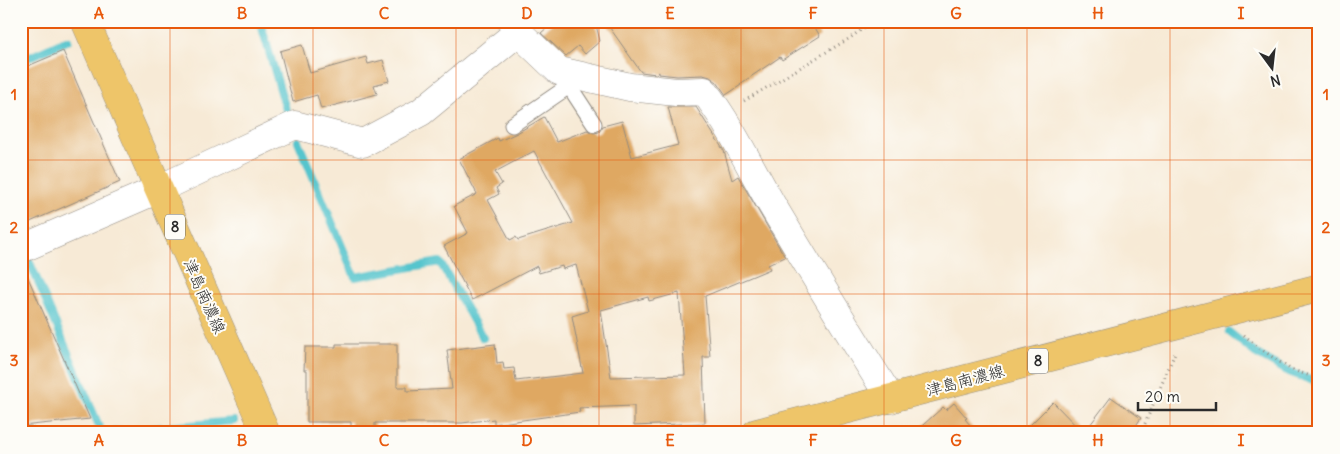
<svg xmlns="http://www.w3.org/2000/svg" width="1340" height="454" font-family="Delius,'Klee One',sans-serif">
	<rect width="100%" height="100%" fill="#fdfcf7"/>
	<filter id="ink" filterUnits="userSpaceOnUse"><feTurbulence type="fractalNoise" baseFrequency=".02" numOctaves="2"/><feDisplacementMap in="SourceGraphic" scale="10" xChannelSelector="R" yChannelSelector="G"/><feConvolveMatrix kernelMatrix="1 2 1 2 8 2 1 2 1" color-interpolation-filters="sRGB"/></filter>
	<filter id="wash" filterUnits="userSpaceOnUse"><feTurbulence type="fractalNoise" baseFrequency=".0096" numOctaves="4" result="noise"/><feDisplacementMap in="SourceGraphic" scale="20" xChannelSelector="R" yChannelSelector="G"/><feGaussianBlur stdDeviation="1.12" result="paint"/><feColorMatrix in="noise" values="0 0 0 0 0 0 0 0 0 0 0 0 0 0 0 0 0 1.4 0 .05"/><feComposite in="paint" operator="in"/></filter>
	<g filter="url(#wash)">
		<rect width="100%" height="100%" fill="#f7ead6"/>
		<g fill="none" stroke-linecap="round" stroke-linejoin="round">
			<path stroke="#57c5cd" stroke-width="8" d="M 260,21 L 289,120
				M 21,61 L 68,40
				M 298,141 L 355,277 L 440,262 L 483,338
				M 28,258 L 102,433
				M 1229,332 L 1255,353 L 1289,372 L 1319,383
				M 102,433 L 234,421"/>
		</g>
		<g id="blocks">
			<path fill="#dfa862" fill-rule="evenodd" d="M 555,21 L 595,21 L 600,41 L 585,54 L 578,46 L 566,56 L 541,33 Z
				M 605,21 L 811,21 L 820,36 L 782,60 L 780,57 L 740,84 L 741,85 L 726,95 L 717,82 L 710,77 L 703,75 L 677,76 L 659,74 L 659,72 L 656,74 L 641,72 Z
				M 302,45 L 310,73 L 366,57 L 368,64 L 383,60 L 389,81 L 374,85 L 377,94 L 321,109 L 317,95 L 293,102 L 280,51 Z
				M 63,51 L 120,182 L 21,226 L 21,69 Z
				M 668,107 L 696,107 L 724,151 L 732,180 L 738,176 L 785,257 L 768,265 L 770,269 L 705,296 L 710,357 L 703,357 L 705,423 L 634,426 L 634,406 L 579,408 L 580,412 L 494,424 L 494,419 L 462,423 L 375,423 L 375,428 L 351,428 L 351,422 L 307,422 L 307,370 L 304,370 L 305,347 L 336,347 L 336,344 L 397,344 L 397,387 L 407,387 L 407,391 L 452,389 L 447,350 L 495,344 L 497,363 L 503,362 L 504,369 L 514,368 L 516,381 L 583,373 L 572,316 L 588,311 L 576,265 L 563,269 L 562,266 L 539,273 L 537,266 L 472,300 L 444,246 L 468,233 L 454,206 L 477,194 L 459,159 L 498,138 L 499,141 L 517,133 L 544,117 L 557,142 L 587,130 L 594,133 L 599,132 L 603,126 L 622,121 L 632,157 L 678,145 ZM 534,151 L 573,223 L 518,240 L 516,237 L 510,240 L 488,200 L 499,194 L 496,188 L 502,184 L 495,172 ZM 679,293 L 685,375 L 611,377 L 601,310 L 648,297 L 649,301 Z
				M 21,264 L 22,264 L 90,419 L 21,426 Z
				M 1111,397 L 1141,418 L 1131,433 L 1084,433 Z
				M 1053,402 L 1083,433 L 1022,433 Z
				M 954,403 L 967,418 L 965,419 L 977,433 L 914,433 L 943,407 L 946,410 Z"/>
		</g>
	</g>
	<g filter="url(#ink)">
		<use href="#blocks" fill-opacity="0" stroke="#918a80" stroke-width="1"/>
		<g fill="none" stroke-linecap="round" stroke-linejoin="round">
			<g stroke="#918a80" stroke-width="17">
				<path id="service" d="M 564,78 L 594,124
					M 512,125 L 569,86"/>
			</g>
			<g stroke="#918a80" stroke-width="29">
				<path id="minor" d="M 511,21 L 518,32 L 559,71 L 630,87 L 676,92 L 704,91 C 731,126 750,167 772,205 C 811,270 850,335 891,399
					M 21,249 L 159,189 L 295,125 L 363,143 L 421,112 L 518,32"/>
			</g>
			<g stroke="#918a80" stroke-width="29">
				<path id="primary" d="M 85,21 L 266,433
					M 756,433 L 1319,288"/>
			</g>
			<path stroke="#918a80" stroke-width="3" stroke-dasharray="1 4" stroke-linecap="butt" d="M 744,101 L 850,38 L 873,21
				M 1244,335 L 1258,347 L 1290,369 L 1319,379
				M 225,433 L 236,432
				M 1141,433 L 1175,353"/>
			<use href="#service" stroke="#fff" stroke-width="15"/>
			<use href="#minor" stroke="#fff" stroke-width="28"/>
			<use href="#primary" stroke="#eec569" stroke-width="28"/>
		</g>
	</g>
	<path fill="none" stroke="#e8590c" stroke-width="1" stroke-opacity="0.55" d="M 170,21 L 170,433M 313,21 L 313,433M 456,21 L 456,433M 599,21 L 599,433M 741,21 L 741,433M 884,21 L 884,433M 1027,21 L 1027,433M 1170,21 L 1170,433M 21,160 L 1319,160M 21,294 L 1319,294"/>
	<g text-anchor="middle" stroke-width="4" stroke-linejoin="round" paint-order="stroke">
		<g fill="#fdfcf7" stroke="#6a6a68" stroke-width="1">
			<rect x="165" y="214.5" width="20" height="25" rx="4"/>
			<rect x="1028" y="348.5" width="20" height="25" rx="4"/>
		</g>
		<g font-size="15" font-weight="bold" fill="#2b2b2b">
			<text x="175" y="232">8</text>
			<text x="1038" y="366">8</text>
		</g>
		<g font-size="16" fill="#2b2b2b" stroke="#fdfcf7">
			<text transform="translate(205 296) rotate(66)" y="6">津島南濃線</text>
			<text transform="translate(965 380) rotate(-15)" y="6">津島南濃線</text>
		</g>
	</g>
	<rect width="1340" height="454" fill="none" stroke="#fdfcf7" stroke-width="55"/>
	<g transform="translate(1272 68) rotate(165)" stroke="#fdfcf7" stroke-width="4" paint-order="stroke">
	<path d="M0-4L9 19L0 12L-9 19Z" fill="#2b2b2b"/>
	<text y="-8" font-size="14" font-weight="bold" text-anchor="middle" fill="#2b2b2b">N</text>
	</g>
	<path d="M1138 402v8h78v-8" fill="none" stroke="#2b2b2b" stroke-width="2.5"/>
	<text x="1145" y="402" font-size="15" fill="#2b2b2b" stroke="#fdfcf7" stroke-width="4" paint-order="stroke">20 m</text>
	<rect x="28" y="28" width="1284" height="398" fill="none" stroke="#e8590c" stroke-width="2"/>
	<g font-size="16" text-anchor="middle" font-weight="bold" fill="#e8590c">
		<text x="99" y="19">A</text>
		<text x="242" y="19">B</text>
		<text x="384" y="19">C</text>
		<text x="527" y="19">D</text>
		<text x="670" y="19">E</text>
		<text x="813" y="19">F</text>
		<text x="956" y="19">G</text>
		<text x="1098" y="19">H</text>
		<text x="1241" y="19">I</text>
		<text x="14" y="100">1</text>
		<text x="1326" y="100">1</text>
		<text x="14" y="233">2</text>
		<text x="1326" y="233">2</text>
		<text x="14" y="366">3</text>
		<text x="1326" y="366">3</text>
		<text x="99" y="446">A</text>
		<text x="242" y="446">B</text>
		<text x="384" y="446">C</text>
		<text x="527" y="446">D</text>
		<text x="670" y="446">E</text>
		<text x="813" y="446">F</text>
		<text x="956" y="446">G</text>
		<text x="1098" y="446">H</text>
		<text x="1241" y="446">I</text>
	</g>
</svg>
